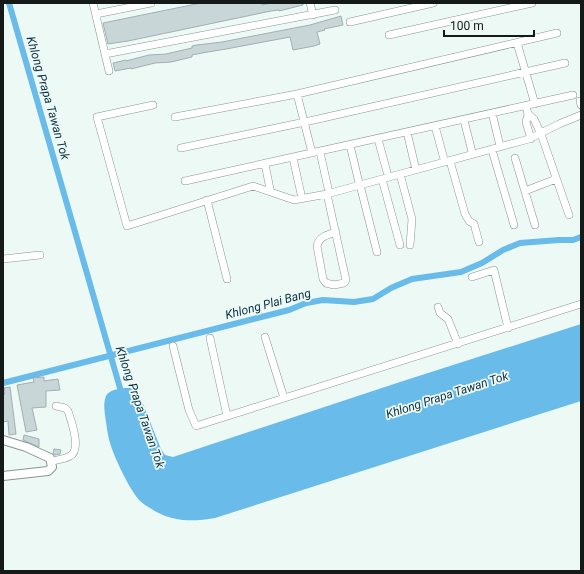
<svg xmlns="http://www.w3.org/2000/svg" width="584" height="574" font-family="Roboto,sans-serif">
	<rect width="100%" height="100%" fill="#ecf9f5"/>
	<path fill="#69bbea" d="M 581,324 L 581,401 L 215,518 C 191,522 171,522 150,508 C 147,506 143,504 140,501 C 132,492 126,480 121,470 C 115,457 109,444 107,429 C 106,419 102,406 106,396 C 110,388 129,387 137,389 L 161,449 L 165,455 L 173,457 L 400,382 Z"/>
	<g fill="none" stroke-linecap="round" stroke-linejoin="round">
		<path stroke="#69bbea" stroke-width="6" d="M 9,3 L 122,395
			M 3,383 L 289,310 L 306,303 L 323,300 L 354,302 L 373,299 L 391,288 L 412,279 L 461,272 L 482,263 L 503,250 L 520,243 L 559,240 L 573,240 L 581,237"/>
	</g>
	<path fill="#c9d6d7" stroke="#a3afb1" d="M 201,3 L 262,3 L 262,5 L 271,3 L 303,3 L 303,5 L 279,11 L 279,10 L 271,11 L 128,41 L 108,44 L 103,23 Z
		M 341,16 L 343,25 L 324,29 L 325,30 L 317,32 L 320,44 L 314,46 L 293,50 L 290,37 L 226,49 L 202,53 L 192,55 L 192,57 L 171,62 L 155,63 L 131,69 L 131,68 L 115,71 L 113,63 L 126,60 L 126,61 L 149,55 L 166,54 L 192,48 L 192,46 L 197,45 L 222,42 L 310,25 Z
		M 44,377 L 44,381 L 58,379 L 60,390 L 46,391 L 46,407 L 32,408 L 37,430 L 26,432 L 17,385 L 34,382 L 33,378 Z
		M 10,387 L 16,434 L 9,435 L 8,421 L 3,422 L 3,396 L 4,395 L 5,392 L 4,388 Z
		M 24,435 L 39,439 L 39,447 L 23,440 Z
		M 54,449 L 61,450 L 60,454 L 55,455 L 53,454 Z"/>
	<g fill="none" stroke-linecap="round" stroke-linejoin="round">
		<g stroke="#8a9592" stroke-width="8">
			<path id="minor" d="M 93,3 L 109,71
				M 310,3 L 313,15
				M 96,14 L 151,3
				M 350,22 L 433,3
				M 389,35 L 532,3
				M 517,43 L 535,104
				M 105,54 L 335,10
				M 297,94 L 312,153
				M 580,101 L 581,105
				M 153,105 L 97,117 L 127,226 L 253,186 L 294,200 L 327,194 L 529,139 L 559,124 L 581,115
				M 527,110 L 528,114 L 526,122 L 531,139
				M 492,113 L 500,146
				M 528,114 L 534,119 L 541,134 L 569,215
				M 175,117 L 297,94 L 557,33
				M 464,120 L 472,152
				M 435,126 L 444,159
				M 407,132 L 415,166
				M 378,139 L 387,172
				M 350,145 L 359,183
				M 181,148 L 305,122 L 565,63
				M 492,150 L 514,225
				M 320,152 L 328,188
				M 293,158 L 301,194
				M 515,158 L 535,225
				M 450,161 L 465,214 L 469,221 L 474,224 L 479,242
				M 265,164 L 270,189
				M 400,174 L 412,219 L 410,245
				M 382,179 L 400,245
				M 185,181 L 573,95
				M 360,185 L 377,252
				M 525,191 L 556,179
				M 327,194 L 346,280 L 344,283 L 334,285 L 326,283 L 323,279 L 317,246 C 319,236 328,235 336,232
				M 207,200 L 227,279
				M 3,259 L 40,255
				M 472,277 L 494,270 L 508,328
				M 438,307 L 440,313 L 448,319 L 458,344
				M 265,337 L 284,398
				M 210,338 L 227,416
				M 173,346 L 189,410 L 196,426 L 581,304
				M 52,461 C 57,460 65,459 70,456 C 82,450 71,420 68,411 L 65,408 L 56,406"/>
		</g>
		<g stroke="#8a9592" stroke-width="10">
			<path id="tertiary" d="M 3,440 L 26,447 L 50,458 L 52,467 L 48,471 L 3,476"/>
		</g>
		<use href="#minor" stroke="#fff" stroke-width="7"/>
		<use href="#tertiary" stroke="#fff" stroke-width="8"/>
	</g>
	<g text-anchor="middle" stroke-width="3.5" stroke-linejoin="round" paint-order="stroke">
		<g font-size="12" font-style="italic" fill="#0b3144" stroke="#ecf9f5">
			<text transform="translate(48 98) rotate(74)" y="4">Khlong Prapa Tawan Tok</text>
			<text transform="translate(268 304) rotate(-15)" y="4">Khlong Plai Bang</text>
			<text transform="translate(447 395) rotate(-18)" y="4">Khlong Prapa Tawan Tok</text>
			<text transform="translate(140 407) rotate(71)" y="4">Khlong Prapa Tawan Tok</text>
		</g>
	</g>
	<rect width="584" height="574" fill="none" stroke="#151918" stroke-width="8"/>
	<path d="M444 30v6h90v-6" fill="none" stroke="#151918" stroke-width="2"/>
	<text x="450" y="30" font-size="12" fill="#151918" stroke="#ecf9f5" stroke-width="3" paint-order="stroke">100 m</text>
</svg>
